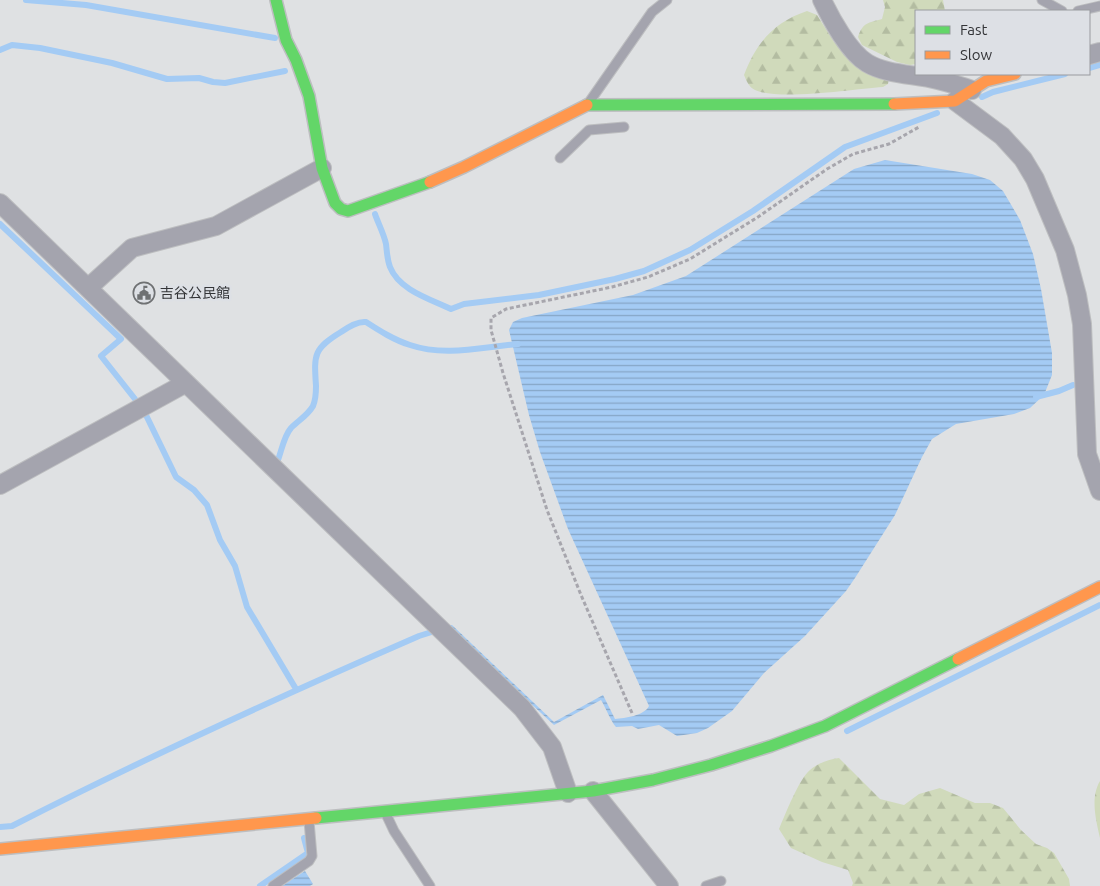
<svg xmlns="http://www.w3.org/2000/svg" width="1100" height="886" font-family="Ubuntu,'Noto Sans JP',sans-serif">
	<defs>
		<pattern id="forest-firs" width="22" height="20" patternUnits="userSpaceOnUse" patternTransform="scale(1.25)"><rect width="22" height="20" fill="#d0dabb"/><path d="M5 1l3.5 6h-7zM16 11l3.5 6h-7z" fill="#b3bca1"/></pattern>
		<pattern id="water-rules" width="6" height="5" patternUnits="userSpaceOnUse" patternTransform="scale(1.25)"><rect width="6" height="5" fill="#a4cbf4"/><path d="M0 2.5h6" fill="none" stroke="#86a6c6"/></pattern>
	</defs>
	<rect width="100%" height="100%" fill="#dfe1e3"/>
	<path fill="url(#forest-firs)" d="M 883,0 L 943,0 L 945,11 L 916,11 L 916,64 L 910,65 L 897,62 L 862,45 L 858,37 C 863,22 868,23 882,19 L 885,7 Z
		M 807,11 L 817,15 L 834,42 L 855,62 L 889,78 L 888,84 L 883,87 C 854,89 779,101 755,90 C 749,87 747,82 744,75 C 756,43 774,22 807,11 Z
		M 839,758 L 880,799 L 904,805 L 919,794 L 940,788 L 975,803 L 990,803 L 1003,808 L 1021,830 L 1036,844 L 1047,848 L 1054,853 L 1069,879 L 1070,886 L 852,886 L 853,883 L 848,870 L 822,862 L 791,848 L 779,829 C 785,815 799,779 810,770 C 818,763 830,759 839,758 Z
		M 1100,781 L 1100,838 C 1096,820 1090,798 1100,781 Z"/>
	<path fill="url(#water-rules)" d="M 885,160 L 972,174 L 990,180 L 1003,191 L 1020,220 L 1033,254 L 1041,289 L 1052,353 L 1052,375 L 1044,395 L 1030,408 L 1014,414 L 956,424 L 932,439 L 922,457 L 895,515 L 855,578 L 846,591 L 805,636 L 764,673 L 732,711 L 708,728 L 697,733 L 677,736 L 659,725 L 638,729 L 632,726 L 616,727 C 611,722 606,708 601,700 L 554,725 L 449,628 L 449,625 L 452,625 L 554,722 L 603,695 L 615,719 C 625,718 644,716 649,706 L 568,529 L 540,452 L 529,415 L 509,330 L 513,322 L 522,318 L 633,295 L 686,276 L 854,169 Z
		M 305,871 L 313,884 L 310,886 L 282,886 Z"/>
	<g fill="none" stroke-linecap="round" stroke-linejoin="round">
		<path stroke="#a4cbf4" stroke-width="6" d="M 26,0 L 86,5 L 275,38
			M 0,50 L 12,45 L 40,48 L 112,63 L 167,79 L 199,78 L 213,82 L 225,83 L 285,71
			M 1089,68 L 1100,65
			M 982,97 L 993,92 L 1065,74
			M 375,214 C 378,223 384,234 386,244 C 387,252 387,259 390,267 C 399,290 430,299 451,309 L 464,304 L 539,295 L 615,279 L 644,271 L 690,250 L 753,211 L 845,147 L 937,113
			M 0,224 L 121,339 L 101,356 L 135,399
			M 1036,397 L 1059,391 L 1073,385
			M 145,413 L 176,477 L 194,490 L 207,505 L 220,540 L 235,566 L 247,607 L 296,689
			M 278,460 C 282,449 284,436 291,428 C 299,420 308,415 313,406 C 316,399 316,393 316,386 C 314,355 313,349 341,332 C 348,327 358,321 366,322 C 380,331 394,340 410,345 C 445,357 482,347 518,344
			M 847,731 L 1100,605
			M 0,827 L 12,826 C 145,758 281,696 419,636 L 438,630
			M 260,886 L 308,853 L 304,838"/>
		<g stroke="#bdbec0" stroke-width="11">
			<path id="lane" d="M 1042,0 L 1062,11
				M 1078,11 L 1100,6
				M 590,101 L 652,12 L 667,0
				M 560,158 L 589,130 L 624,127
				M 386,814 L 394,831 L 430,886
				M 273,886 L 309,861 L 312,856 L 309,821
				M 706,886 L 721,881"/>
		</g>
		<g stroke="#bdbec0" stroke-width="20">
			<path id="street" d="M 822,0 C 831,19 849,52 867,63 C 887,75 916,74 938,80 C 950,83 961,86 972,90
				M 1089,55 L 1100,52
				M 955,101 L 1002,136 L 1023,159 L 1035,179 L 1065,250 L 1077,295 L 1082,324 L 1087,454 L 1100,491
				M 0,203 L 522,708 L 552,747 L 568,793
				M 88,288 L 132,248 L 216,226 L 322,168
				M 0,485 L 186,383
				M 593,791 L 669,886"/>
		</g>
		<g stroke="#bdbec0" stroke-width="14">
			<path id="fast" d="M 276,0 L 286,40 L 296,60 L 309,96 L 322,168 L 335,203 L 341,209 L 348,211 L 430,182
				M 587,105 L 894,104
				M 316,818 L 593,791 L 653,780 L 711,765 L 771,746 L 825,726 L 958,659"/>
		</g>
		<g stroke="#bdbec0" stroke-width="14">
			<path id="slow" d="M 894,104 L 955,101 L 986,81 L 1015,74
				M 430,182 L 464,167 L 587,105
				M 958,659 L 1100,587
				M 0,849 L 316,818"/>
		</g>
		<path stroke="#a7a6ad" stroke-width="3" stroke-dasharray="4 2.5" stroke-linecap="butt" d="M 632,713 L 581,595 L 547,510 L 503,373 L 491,330 L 491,318 L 506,309 L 612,287 L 648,277 L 690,259 L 758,217 L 827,169 L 853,154 L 889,144 L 919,127"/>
		<use href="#lane" stroke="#a4a4ae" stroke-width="9"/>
		<use href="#street" stroke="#a4a4ae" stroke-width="18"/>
		<use href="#fast" stroke="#63d668" stroke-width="11"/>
		<use href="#slow" stroke="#ff974d" stroke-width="11"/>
	</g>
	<defs>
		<g id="civic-ring" transform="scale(1.125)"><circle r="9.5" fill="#dde0e5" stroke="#6f7173" stroke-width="1.5"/><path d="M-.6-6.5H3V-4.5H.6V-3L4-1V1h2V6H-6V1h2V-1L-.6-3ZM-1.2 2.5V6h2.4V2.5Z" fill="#6f7173"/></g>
	</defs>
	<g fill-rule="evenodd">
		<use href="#civic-ring" x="144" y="293"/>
	</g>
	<g text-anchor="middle" stroke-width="5" stroke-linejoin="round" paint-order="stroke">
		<g font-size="14" fill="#333437" stroke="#dde0e5" text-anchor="start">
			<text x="160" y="298">吉谷公民館</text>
		</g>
	</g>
	<rect x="915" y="10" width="175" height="65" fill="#dde0e5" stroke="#999b9f"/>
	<rect x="925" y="26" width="25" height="8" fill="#63d668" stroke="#999b9f"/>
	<text x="960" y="35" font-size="15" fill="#333437">Fast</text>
	<rect x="925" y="51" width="25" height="8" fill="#ff974d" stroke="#999b9f"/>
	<text x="960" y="60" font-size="15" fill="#333437">Slow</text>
</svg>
